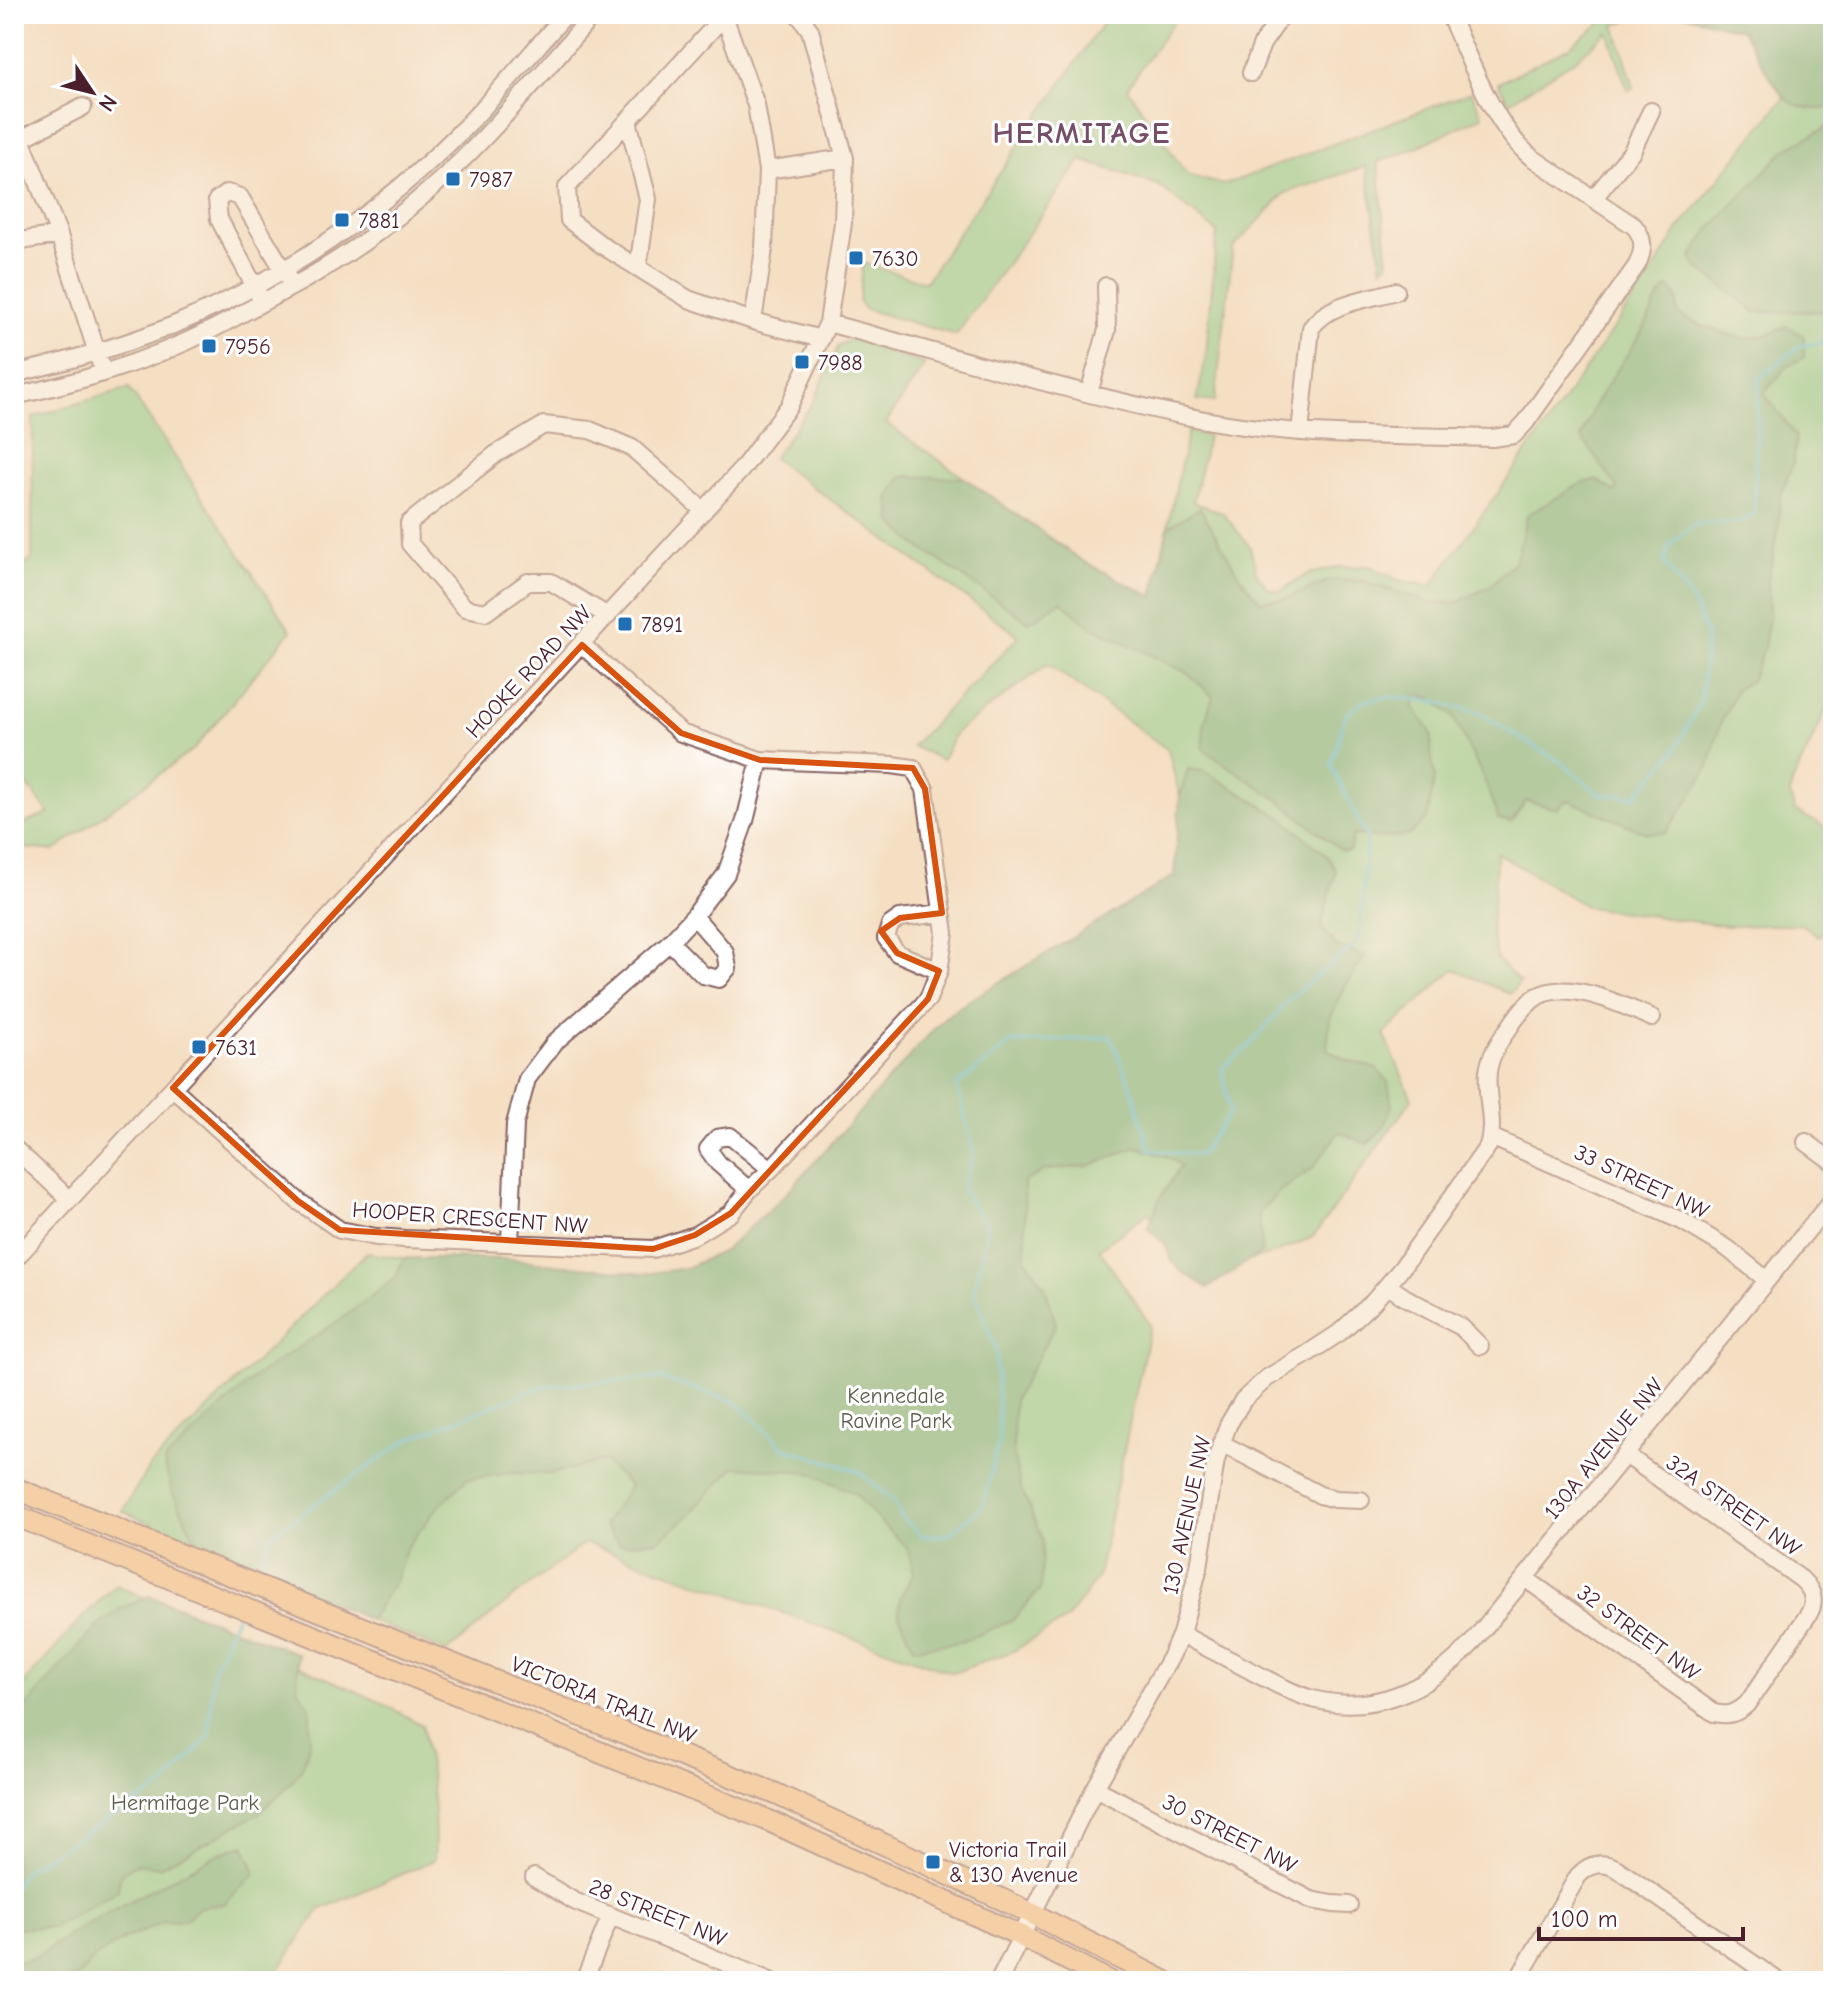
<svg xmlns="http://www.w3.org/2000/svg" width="1847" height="1995" font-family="'Comic Neue',sans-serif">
	<rect width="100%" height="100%" fill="#fff"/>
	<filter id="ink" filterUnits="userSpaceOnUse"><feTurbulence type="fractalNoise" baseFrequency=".0125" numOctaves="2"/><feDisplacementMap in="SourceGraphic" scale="16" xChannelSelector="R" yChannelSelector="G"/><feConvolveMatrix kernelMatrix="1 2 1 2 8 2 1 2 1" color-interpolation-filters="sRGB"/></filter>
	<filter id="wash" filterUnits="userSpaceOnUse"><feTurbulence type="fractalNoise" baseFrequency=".006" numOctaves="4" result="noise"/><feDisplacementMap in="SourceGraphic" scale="32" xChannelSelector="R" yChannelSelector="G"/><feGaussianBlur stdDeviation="1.8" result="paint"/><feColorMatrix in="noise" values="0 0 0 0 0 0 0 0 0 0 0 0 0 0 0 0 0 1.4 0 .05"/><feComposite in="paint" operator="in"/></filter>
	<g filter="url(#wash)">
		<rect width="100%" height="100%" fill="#f4dfc3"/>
		<path fill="#84ce8b" stroke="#67765b" stroke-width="2" d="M 575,14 L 586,14 L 523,86 L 456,158 L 446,164 L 442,159 L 495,105 Z
			M 1109,14 L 1179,14 L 1127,88 L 1187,175 L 1224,185 L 1471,92 L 1483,116 L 1408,151 L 1378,162 L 1388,264 L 1382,268 L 1366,166 L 1285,193 L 1233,248 L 1215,402 L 1197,400 L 1206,355 L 1217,232 L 1158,185 L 1081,160 L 956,335 L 864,309 L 859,302 L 863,263 L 925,282 Z
			M 1613,14 L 1643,14 L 1615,25 L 1634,87 L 1628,91 L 1608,32 L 1576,59 L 1509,102 L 1498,83 L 1568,48 Z
			M 1680,14 L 1833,14 L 1833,696 L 1792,783 L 1790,793 L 1794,810 L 1830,830 L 1833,827 L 1833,925 L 1827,928 L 1819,936 L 1801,924 L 1727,926 L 1587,907 L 1497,853 L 1491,931 L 1498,961 L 1520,982 L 1510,994 L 1454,969 L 1384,1034 L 1412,1099 L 1313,1237 L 1276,1253 L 1214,1270 L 1148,1213 L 1099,1249 L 1150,1325 L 1098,1576 L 1067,1619 L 1013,1651 L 953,1673 L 585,1543 L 512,1598 L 447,1652 L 370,1620 L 122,1511 L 150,1466 L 366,1253 L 404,1258 L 510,1259 L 640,1275 L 686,1268 L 724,1251 L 786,1194 L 944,1018 L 967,1002 L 1174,876 L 1180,797 L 1168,750 L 1048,664 L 956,732 L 942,760 L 912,746 L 1019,636 L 773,458 L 814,401 L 839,345 L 852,339 L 925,364 L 886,423 L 1084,562 L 1153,597 L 1188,431 L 1208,436 L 1193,502 L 1223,513 L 1250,547 L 1257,574 L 1269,589 L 1280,591 L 1308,574 L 1339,567 L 1369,566 L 1398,580 L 1431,586 L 1543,430 L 1658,264 L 1678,230 L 1784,98 L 1742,30 Z
			M 129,388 L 291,631 L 194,749 L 54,851 L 14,847 L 14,828 L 49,813 L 14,768 L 14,571 L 32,560 L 33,417 Z
			M 116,1585 L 378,1701 L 422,1725 C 431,1774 437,1810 434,1860 L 319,1910 L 271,1981 L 14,1981 L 14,1695 L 84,1616 Z"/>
		<path fill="#6bb177" stroke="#5a6851" stroke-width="2" d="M 1680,14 L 1833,14 L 1833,107 C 1820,111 1801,109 1789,101 C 1779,96 1750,43 1742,30 Z
			M 1833,124 L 1833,311 L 1755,312 L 1696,266 L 1691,258 L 1709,230 L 1786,149 Z
			M 1669,287 L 1677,296 L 1678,314 L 1702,326 L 1744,339 L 1766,335 L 1787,326 L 1804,336 L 1804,357 L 1787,367 L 1764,393 L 1796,436 L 1794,461 L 1781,495 L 1778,532 L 1768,580 L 1769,618 L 1764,648 L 1751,681 L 1736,690 L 1720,725 L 1709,766 L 1689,800 L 1665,833 L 1647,833 L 1567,800 L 1557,809 L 1526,801 L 1511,822 L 1498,819 L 1484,779 L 1453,716 L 1430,697 L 1415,695 L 1414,707 L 1432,734 L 1431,751 L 1435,777 L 1427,819 L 1409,835 L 1383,838 L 1353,835 L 1350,850 L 1342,851 L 1280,801 L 1204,750 C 1201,730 1206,716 1213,697 L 1188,673 L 1090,626 L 1061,601 L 1047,611 L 1029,622 L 915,544 L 892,522 L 889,498 L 902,476 L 964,478 L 1084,562 L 1153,597 L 1168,527 L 1200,508 L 1241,578 L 1260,601 L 1287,598 L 1328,581 L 1360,580 L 1431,603 L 1458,602 L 1490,586 L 1516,560 L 1527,515 L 1584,482 L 1597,480 L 1616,492 L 1618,488 L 1581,437 L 1595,404 L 1643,330 L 1661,294 Z
			M 1188,769 L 1204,771 L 1281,817 L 1327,856 L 1336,871 L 1321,927 L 1337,947 L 1365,956 L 1347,983 L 1330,1019 L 1327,1049 L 1346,1060 L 1377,1069 L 1388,1082 L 1392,1106 L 1383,1129 L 1367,1144 L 1339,1132 L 1312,1169 L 1280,1191 L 1259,1212 L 1262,1252 L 1208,1288 L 1181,1271 L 1172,1261 L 1165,1244 L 1148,1228 L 1160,1198 L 1181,1166 L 1170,1158 L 1137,1147 L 1089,1166 L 1045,1170 L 1024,1182 L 1026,1259 L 1045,1287 L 1056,1324 L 1014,1400 L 1013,1453 L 1020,1486 L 1043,1541 L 1041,1588 L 1013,1620 L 961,1642 L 914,1648 L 899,1615 L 900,1597 L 914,1573 L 907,1547 L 881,1523 L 855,1493 L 808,1472 L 734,1467 L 686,1518 L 658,1541 L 620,1544 L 603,1525 L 630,1486 L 604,1461 L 551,1474 L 511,1473 L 467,1479 L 440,1505 L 407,1547 L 395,1581 L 370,1620 L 198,1546 L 171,1489 L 164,1461 L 256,1376 L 344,1317 L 395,1278 L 404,1258 L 510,1259 L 644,1274 L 686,1268 L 724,1251 L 786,1194 L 944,1018 L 967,1002 L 1174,876 L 1180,796 Z
			M 150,1596 L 298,1654 L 297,1688 L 310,1707 L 310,1741 L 303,1766 L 289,1785 L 259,1813 L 191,1851 L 159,1867 L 136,1864 L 121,1873 L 118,1890 L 53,1927 L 14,1928 L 14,1721 L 93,1630 L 121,1608 Z
			M 244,1845 L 252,1862 L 255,1874 L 224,1904 L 199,1907 L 185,1920 L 162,1922 L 144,1931 L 128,1937 L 95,1957 L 80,1976 L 65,1981 L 14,1981 L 14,1957 L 18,1962 L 36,1957 L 83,1926 L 218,1854 Z"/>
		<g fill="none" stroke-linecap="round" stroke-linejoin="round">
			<path stroke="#51becb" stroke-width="4" d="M 254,1577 L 272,1534 L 407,1440 L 543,1386 L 659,1378 L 736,1402 L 784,1448 L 858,1471 L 894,1501 L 901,1517 L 923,1536 L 948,1535 L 983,1506 L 999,1440 L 996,1350 L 974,1291 L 985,1243 L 987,1225 L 962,1190 L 974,1153 L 957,1085 L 1011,1043 L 1111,1037 L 1131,1087 L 1150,1150 L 1200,1155 L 1230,1112 L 1222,1068 L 1251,1044 L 1289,999 L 1355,945 L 1360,932 L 1367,838 L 1331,765 L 1345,716 L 1363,701 L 1390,697 L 1433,701 L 1479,713 L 1562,763 L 1600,795 L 1636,796 L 1674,752 L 1701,701 L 1706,635 L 1694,604 L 1664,562 L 1671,543 L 1695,524 L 1742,522 L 1754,514 L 1759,379 L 1799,346 L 1833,341
				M 14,1888 L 25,1870 L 165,1785 L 209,1736 L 213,1670 L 237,1614"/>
		</g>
	</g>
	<g filter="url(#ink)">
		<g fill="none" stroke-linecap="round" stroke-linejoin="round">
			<g stroke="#866260" stroke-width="20">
				<path id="minor" d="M 726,14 L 567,187 L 569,220 L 603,246 L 688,299 L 753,321 L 821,339
					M 724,16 L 756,105 L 767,170 L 764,249 L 753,321
					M 1251,73 L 1262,44 L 1283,14
					M 628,121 L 648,199 L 638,268
					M 14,127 L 21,139 L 59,235 L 100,362
					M 21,139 L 83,107
					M 767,170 L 845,158
					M 1594,198 L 1632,151 L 1651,111
					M 14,242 L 59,235
					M 259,295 L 219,219 L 217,200 L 227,193 L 240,197 L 288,278
					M 828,323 C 951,356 1075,394 1200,419 C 1296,438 1395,435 1492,438 L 1514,435 L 1526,422 L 1637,265 C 1644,250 1645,239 1634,226 L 1531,157 C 1493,125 1470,59 1449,14
					M 14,374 C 69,361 124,346 176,324 C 284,279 383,211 465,127 C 500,91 532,52 566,14
					M 1089,393 L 1107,330 L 1106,286
					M 14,396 C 78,383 151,360 209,331 C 227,322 245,312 263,302 C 282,292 302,282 321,270 C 373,239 421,200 464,158 C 510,113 551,62 594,14
					M 1300,432 L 1311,328 C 1330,302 1366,300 1396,291
					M 608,616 L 551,582 L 528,582 L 486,612 L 465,608 L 410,544 L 409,523 L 496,454 L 544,425 L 590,430 L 632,448 L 704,511
					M 670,942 L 703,975 L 719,979 L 728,968 L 725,952 L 694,916
					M 939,971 L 897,953 L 886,938 L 890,925 L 900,918 L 942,913
					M 173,1088 L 298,1201 L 340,1230 L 376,1237 L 405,1239 L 653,1249 L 695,1235 L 731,1213 L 749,1190 L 771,1169 L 928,999 L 939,971 L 945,933 L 925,789 L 913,768 L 892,765 L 760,760 L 681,733 L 582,645
					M 1491,1137 L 1682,1221 L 1727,1248 L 1767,1280
					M 1806,1142 L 1833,1162
					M 14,1148 L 69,1199
					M 749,1190 L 718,1163 L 708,1149 L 717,1138 L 730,1136 L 771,1169
					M 510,1243 L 515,1124 L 527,1079 L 555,1042 L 670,942 L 694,916 L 726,874 L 745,821 L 760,760
					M 14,1260 L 742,469 L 789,406 L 828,323 L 843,223 L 845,158 L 810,30 L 798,14
					M 1388,1286 L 1406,1298 L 1461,1327 L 1480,1346
					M 1221,1443 L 1320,1495 L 1335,1499 L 1361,1500
					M 1526,1579 L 1714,1713 C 1728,1716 1736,1714 1747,1704 L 1808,1615 C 1817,1601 1813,1590 1801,1579 L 1626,1455
					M 1181,1634 C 1205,1647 1229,1659 1253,1672 C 1271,1681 1289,1692 1309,1698 C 1371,1716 1429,1690 1471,1644 L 1833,1199
					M 1095,1788 L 1311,1900 L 1333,1904 L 1349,1905
					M 534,1877 L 574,1901 L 770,1981
					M 584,1981 L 610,1917
					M 999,1981 L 1095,1788 L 1170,1658 L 1181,1634 L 1199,1567 L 1216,1460 L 1228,1425 L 1243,1400 L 1267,1378 L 1304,1356 L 1339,1333 L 1374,1301 L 1401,1269 L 1488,1146 C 1496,1121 1485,1098 1488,1072 C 1490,1055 1499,1041 1509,1028 C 1517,1016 1526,1003 1538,996 C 1569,979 1623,1005 1652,1018
					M 1517,1981 L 1578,1876 C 1589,1864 1601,1861 1616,1868 L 1778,1981"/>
			</g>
			<g stroke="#866260" stroke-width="24">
				<path id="major" d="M 14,1488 L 776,1794 L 1031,1913 L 1164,1981
					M 14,1515 L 767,1820 L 1021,1936 L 1109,1981"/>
			</g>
			<use href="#minor" stroke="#fff" stroke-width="16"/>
			<use href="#major" stroke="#f6be86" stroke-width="20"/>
		</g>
	</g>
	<path d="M0 0H1847V1995H0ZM 582,645 L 681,733 L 760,760 L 913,768 L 925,789 L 942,913 L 900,918 L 881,931 L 897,953 L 939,971 L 928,999 L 731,1213 L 695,1235 L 653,1249 L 340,1230 L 298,1201 L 173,1088 Z" fill="#f4dfc3" fill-opacity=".55" fill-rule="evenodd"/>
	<path fill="none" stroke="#d8530f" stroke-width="6" stroke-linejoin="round" d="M 582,645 L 681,733 L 760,760 L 913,768 L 925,789 L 942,913 L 900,918 L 881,931 L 897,953 L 939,971 L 928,999 L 731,1213 L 695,1235 L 653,1249 L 340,1230 L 298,1201 L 173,1088 Z"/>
	<g fill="#1f6fb2" stroke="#fff" stroke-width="3">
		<rect x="445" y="171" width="16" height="16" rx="4"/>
		<rect x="334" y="212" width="16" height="16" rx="4"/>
		<rect x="848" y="250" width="16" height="16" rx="4"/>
		<rect x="201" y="338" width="16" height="16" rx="4"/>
		<rect x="794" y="354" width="16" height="16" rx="4"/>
		<rect x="617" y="616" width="16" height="16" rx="4"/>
		<rect x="191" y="1039" width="16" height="16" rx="4"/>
		<rect x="925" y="1854" width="16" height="16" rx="4"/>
	</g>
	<g text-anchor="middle" stroke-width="6" stroke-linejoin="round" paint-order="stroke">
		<g font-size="22" fill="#4a1f2b" stroke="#fff" text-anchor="start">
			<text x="469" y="187">7987</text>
			<text x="358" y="228">7881</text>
			<text x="872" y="266">7630</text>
			<text x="225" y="354">7956</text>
			<text x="818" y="370">7988</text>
			<text x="641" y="632">7891</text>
			<text x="215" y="1055">7631</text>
			<text x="949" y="1857">Victoria Trail<tspan x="949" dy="25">&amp; 130 Avenue</tspan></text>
		</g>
		<g font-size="22" fill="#4a1f2b" stroke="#fff">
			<text transform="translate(528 671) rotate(-47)" y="8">HOOKE ROAD NW</text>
			<text transform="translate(1642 1181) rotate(25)" y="8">33 STREET NW</text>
			<text transform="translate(470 1217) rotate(4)" y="8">HOOPER CRESCENT NW</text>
			<text transform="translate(1603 1448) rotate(-51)" y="8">130A AVENUE NW</text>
			<text transform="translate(1734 1505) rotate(35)" y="8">32A STREET NW</text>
			<text transform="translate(1186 1515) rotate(-78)" y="8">130 AVENUE NW</text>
			<text transform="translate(1639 1632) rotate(36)" y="8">32 STREET NW</text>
			<text transform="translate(604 1699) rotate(22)" y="8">VICTORIA TRAIL NW</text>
			<text transform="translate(1230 1833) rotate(27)" y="8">30 STREET NW</text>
			<text transform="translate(658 1912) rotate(22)" y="8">28 STREET NW</text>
		</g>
		<g font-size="22" fill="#5e5c4d" stroke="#fff">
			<text x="896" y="1403">Kennedale<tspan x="896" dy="25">Ravine Park</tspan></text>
			<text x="185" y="1810">Hermitage Park</text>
		</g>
		<g font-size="30" font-weight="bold" letter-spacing="2" fill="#764e68" stroke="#fff">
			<text x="1082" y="143">HERMITAGE</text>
		</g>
	</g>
	<rect width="1847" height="1995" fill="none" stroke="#fff" stroke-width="48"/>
	<g transform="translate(92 92) rotate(125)" stroke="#ffffff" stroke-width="6" paint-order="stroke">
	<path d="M0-6L14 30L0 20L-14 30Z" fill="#4a1f2b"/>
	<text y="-12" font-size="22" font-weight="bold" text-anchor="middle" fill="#4a1f2b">N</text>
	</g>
	<path d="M1539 1927v12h204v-12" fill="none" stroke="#4a1f2b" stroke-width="4"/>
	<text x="1551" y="1927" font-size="24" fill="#4a1f2b" stroke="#ffffff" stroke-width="6" paint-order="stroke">100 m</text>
</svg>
